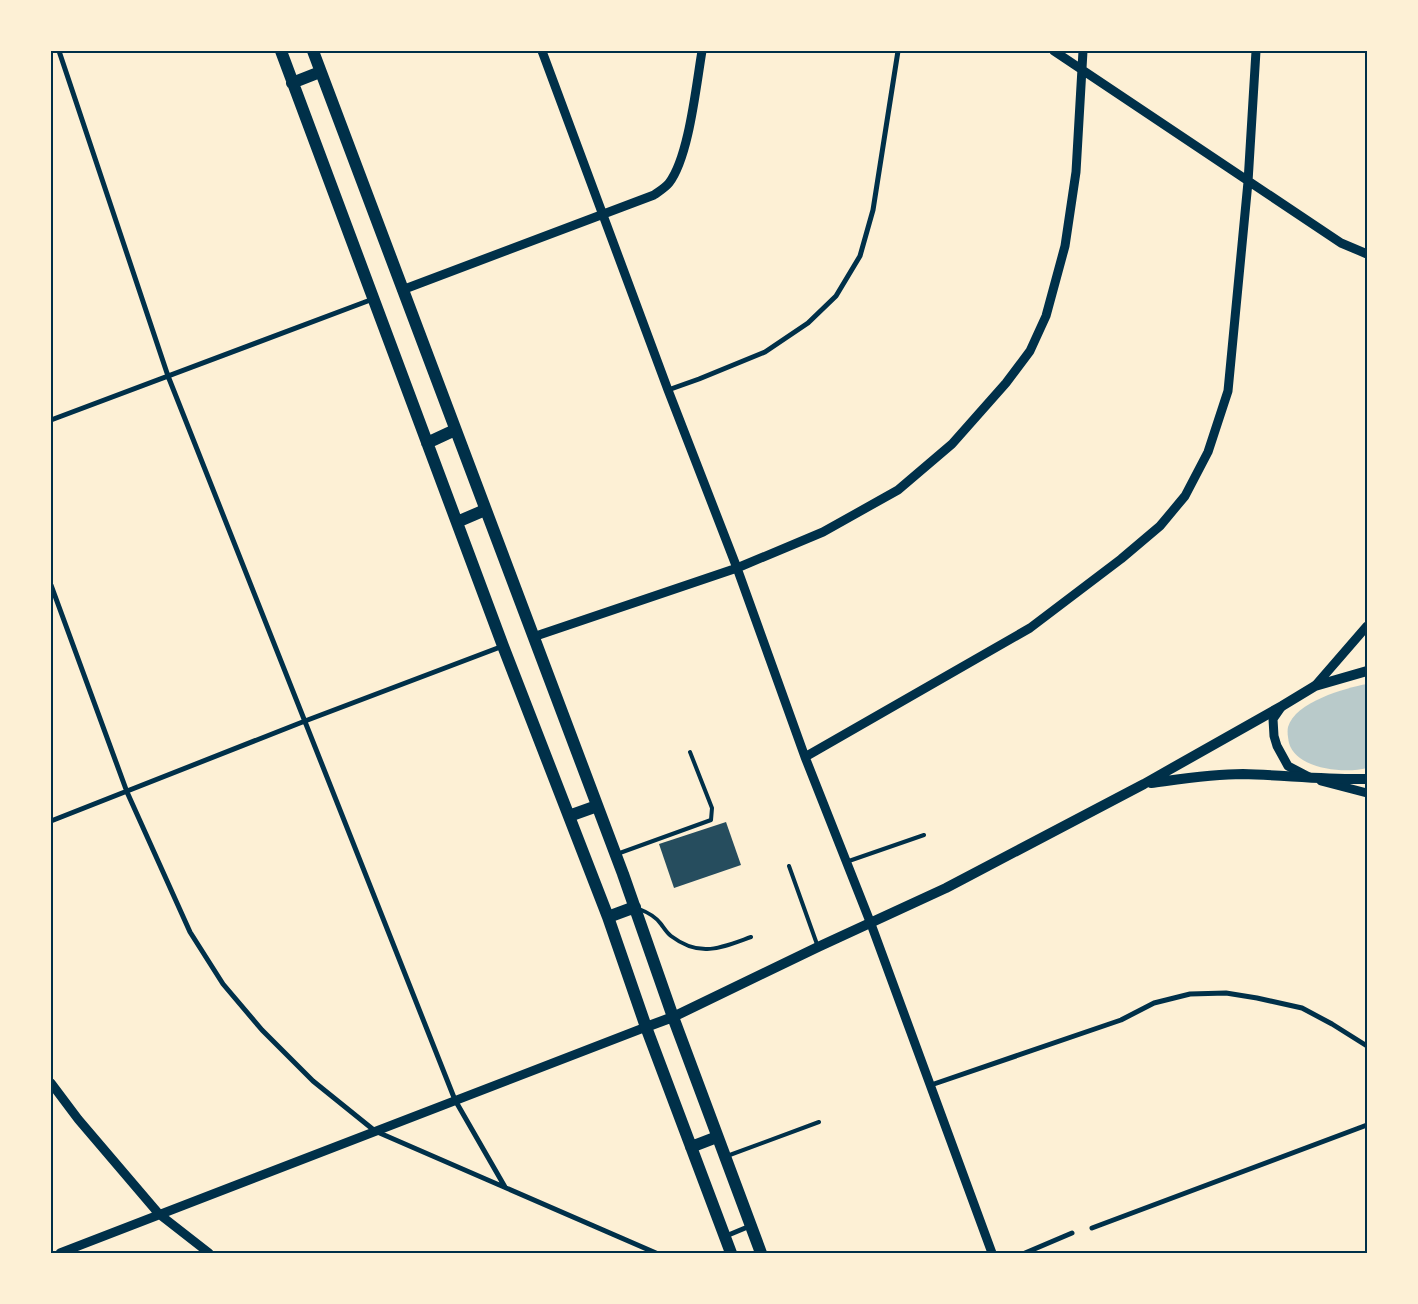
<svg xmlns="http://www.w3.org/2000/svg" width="1418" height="1304" font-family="Manrope,sans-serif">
	<rect width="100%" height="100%" fill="#fdf0d5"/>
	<path fill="#b9caca" d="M 1367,684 L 1367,768 C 1344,774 1296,769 1289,743 C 1288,738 1287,732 1288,727 C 1295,702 1345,688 1367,684 Z"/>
	<path fill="#264d5e" d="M 726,822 L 741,865 L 674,888 L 659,844 Z"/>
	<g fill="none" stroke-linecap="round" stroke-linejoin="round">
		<path stroke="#003049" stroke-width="4" d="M 617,854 L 711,820 L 712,808 L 690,752
			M 846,862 L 924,835
			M 789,866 L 818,947
			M 639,909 C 647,912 656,917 661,924 C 664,928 667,933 671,936 C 700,958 720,948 751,937
			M 727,1156 L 819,1122"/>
		<path stroke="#003049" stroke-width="5" d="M 59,51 L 168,376 L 455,1100 L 505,1187
			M 668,390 L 699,379 L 765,352 L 808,323 L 836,296 L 860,256 L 873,210 L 898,51
			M 51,420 L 373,299
			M 51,585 L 127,792 L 190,932 L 223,984 L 262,1030 L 313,1081 L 375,1131 L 656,1253
			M 51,821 L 305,721 L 503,646
			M 931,1085 L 1121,1020 L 1154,1003 L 1190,994 L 1226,993 L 1257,998 L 1302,1008 L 1332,1024 L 1367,1046
			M 1092,1228 L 1367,1125
			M 726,1236 L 750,1226
			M 1025,1253 L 1072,1233"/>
		<path stroke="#003049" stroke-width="9" d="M 542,51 L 668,390 L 737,568 L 805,757 L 871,924 L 992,1253
			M 1054,51 L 1341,243 L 1367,254
			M 402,290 L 654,195 C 658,192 665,188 669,183 C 689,157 696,86 702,51
			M 533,637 L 737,568 L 823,532 L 898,490 L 952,444 L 1006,383 L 1030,351 L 1046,316 L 1065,246 L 1076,172 L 1083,51
			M 1315,686 L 1367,626
			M 1282,706 L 1273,719 L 1274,736 L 1277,746 L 1288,766 L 1309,777
			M 805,757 L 1030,628 L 1121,559 L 1160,526 L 1185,496 L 1208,452 L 1228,391 L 1248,182 L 1256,51
			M 1321,781 L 1367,793
			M 51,1083 L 78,1119 L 159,1214 L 209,1253
			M 60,1253 L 646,1027"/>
		<path stroke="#003049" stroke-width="10" d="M 1151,783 C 1181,779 1212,774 1243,774 C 1284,775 1325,780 1367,779
			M 646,1027 L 673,1017 L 818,947 L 946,888 L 1144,784 L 1282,706 L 1315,686 L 1367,671"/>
		<path stroke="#003049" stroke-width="12" d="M 281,51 L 503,646 L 608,917 L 646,1027 L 731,1253
			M 313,51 L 623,874 L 673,1017 L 761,1253
			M 292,83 L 320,72
			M 427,443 L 455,430
			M 457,522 L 485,510
			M 569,816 L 597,806
			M 608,917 L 635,907
			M 691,1147 L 717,1137"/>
	</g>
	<rect width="1418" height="1304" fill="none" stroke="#fdf0d5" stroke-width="105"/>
	<rect x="52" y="52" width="1314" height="1200" fill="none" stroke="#003049" stroke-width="2"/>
</svg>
